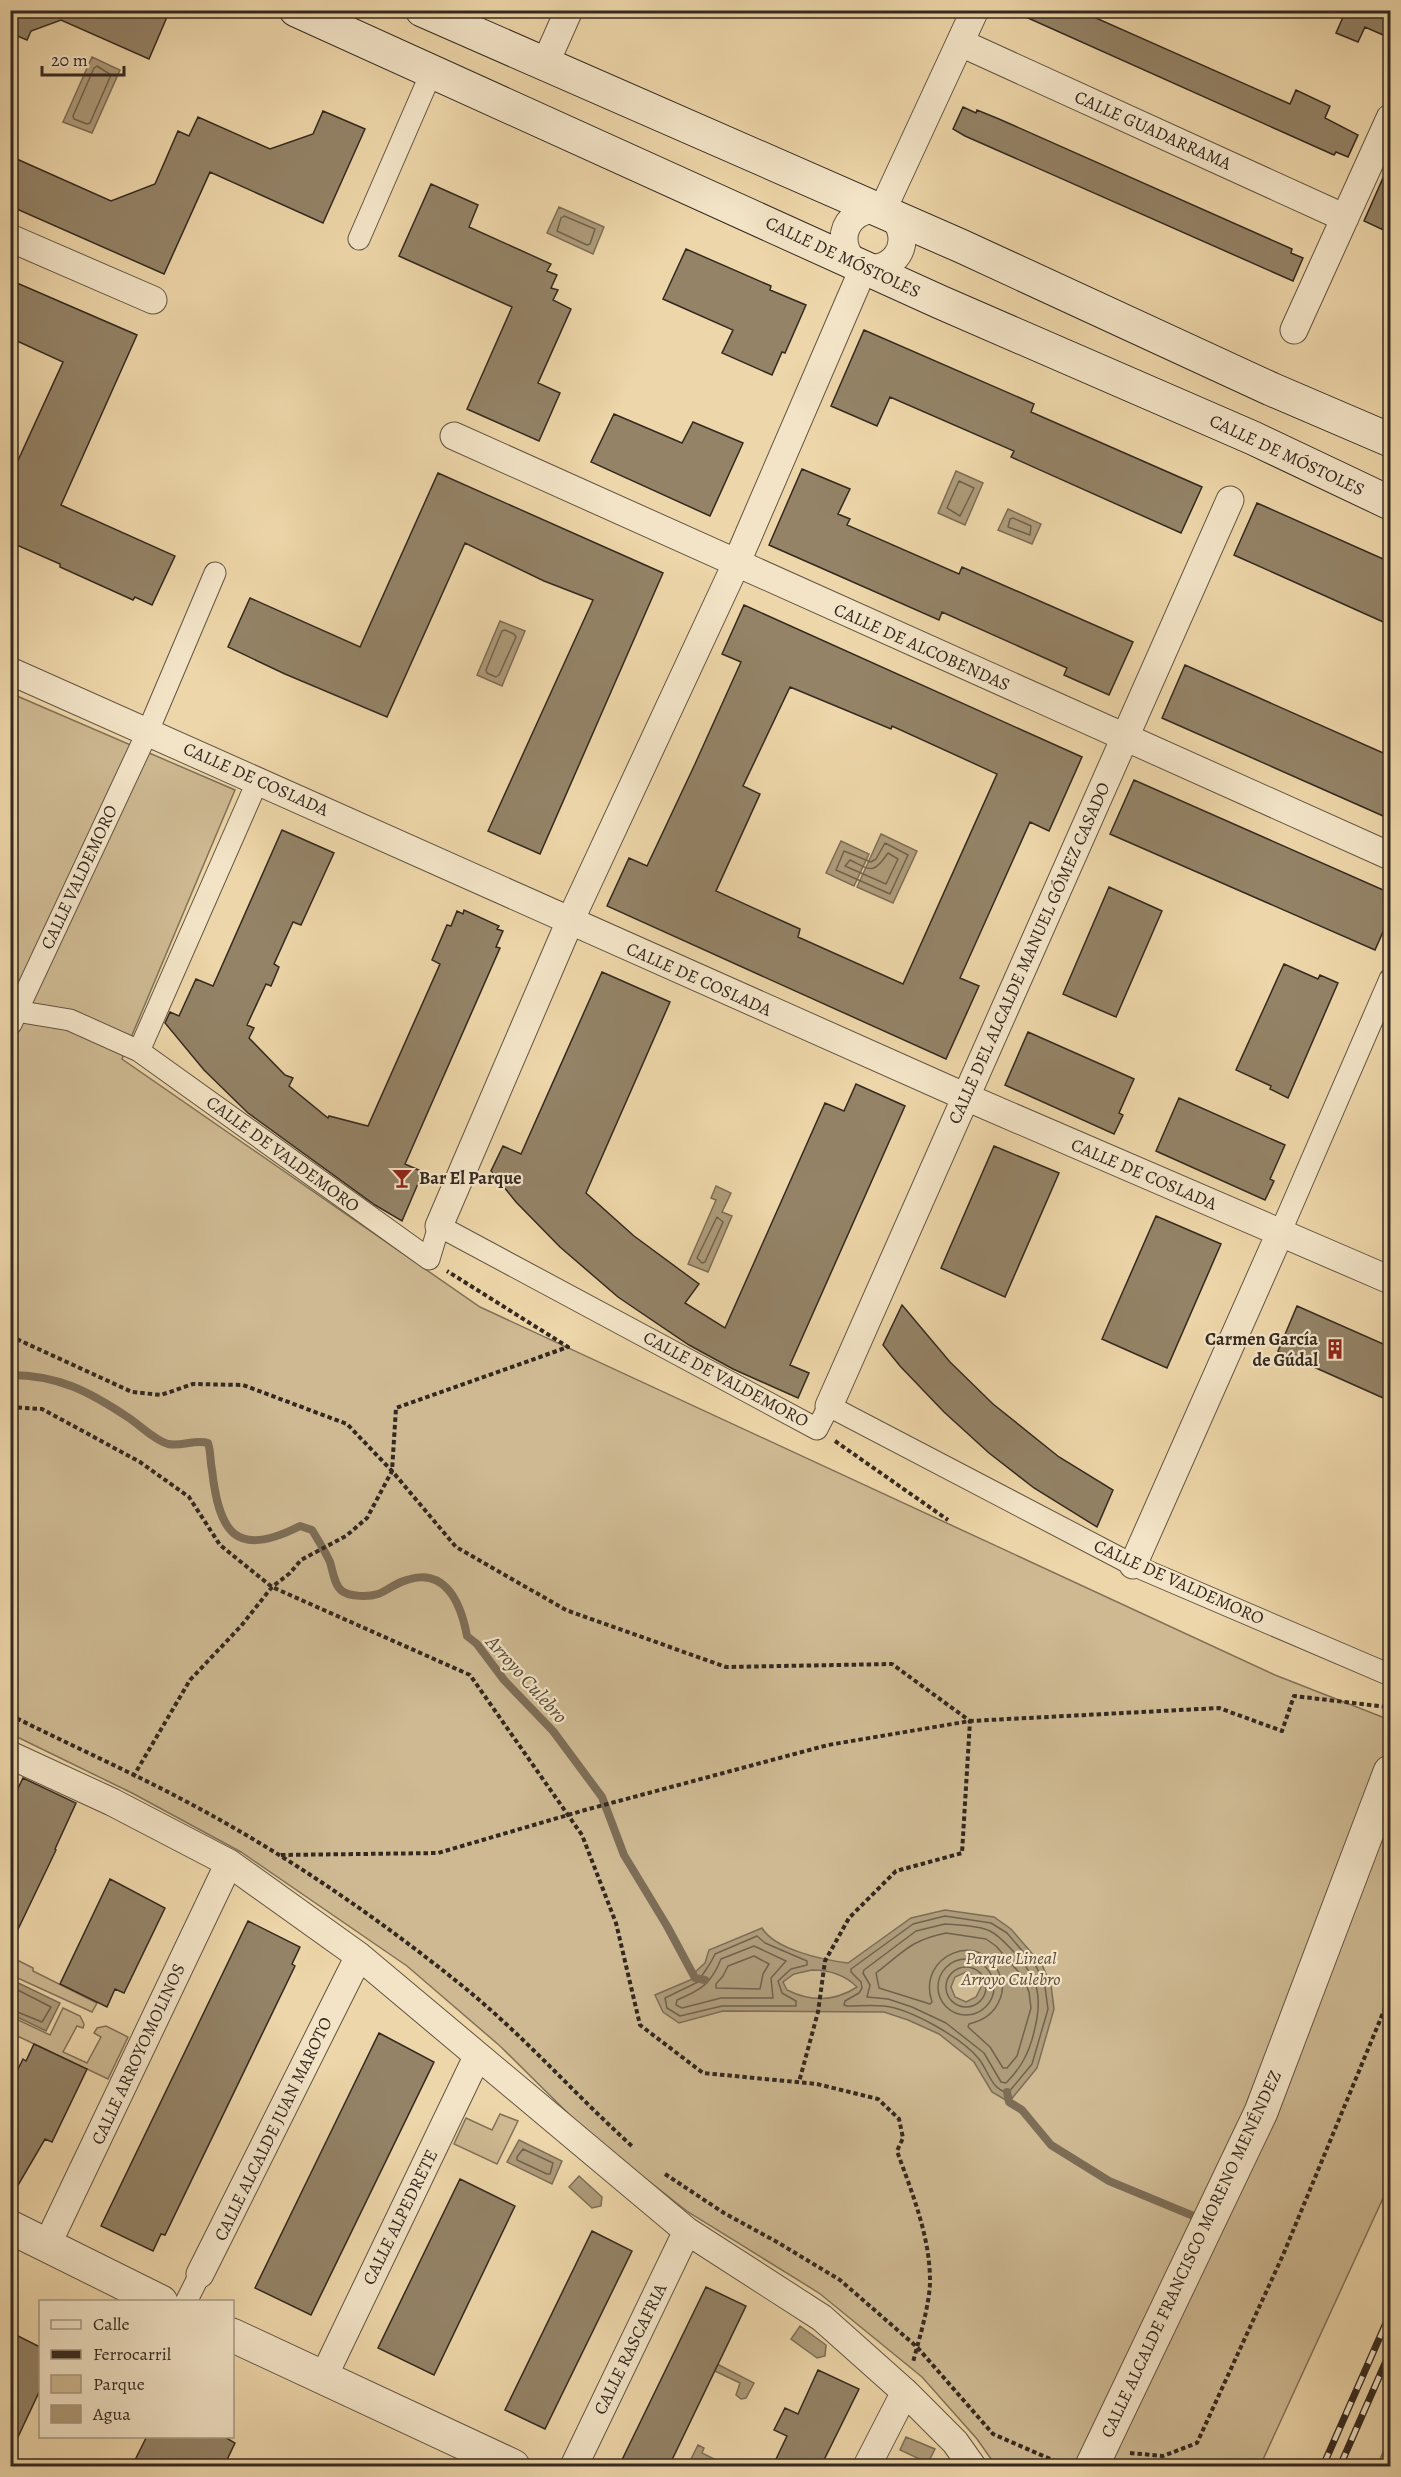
<svg xmlns="http://www.w3.org/2000/svg" width="1401" height="2477" font-family="Alegreya,serif">
	<rect width="100%" height="100%" fill="#edd6a9"/>
	<filter id="stains"><feTurbulence type="fractalNoise" baseFrequency=".00333" numOctaves="4"/><feColorMatrix values="0 0 0 0 .2 0 0 0 0 .09 0 0 0 0 .02 0 0 0 .5 -.17"/></filter>
	<radialGradient id="worn" r=".72"><stop offset=".6" stop-color="#630" stop-opacity="0"/><stop offset="1" stop-color="#630" stop-opacity=".3"/></radialGradient>
	<path fill="#ceb992" stroke="#817159" stroke-width="1.5" d="M 10,693 L 235,790 L 122,1059 L 480,1307 L 1275,1675 L 1390,1720 L 1390,2183 L 1260,2466 L 996,2466 L 977,2439 L 922,2377 L 819,2293 L 688,2212 L 590,2135 L 500,2046 L 407,1966 L 241,1852 L 132,1793 L 11,1734 Z
		M 11,1957 L 33,1968 L 33,1971 L 97,2003 L 92,2012 L 11,1975 Z
		M 63,2008 L 80,2016 L 84,2024 L 83,2028 L 77,2026 L 63,2052 L 87,2063 L 101,2037 L 94,2033 L 97,2028 L 106,2026 L 128,2037 L 108,2079 L 11,2033 L 10,2016 L 50,2035 Z
		M 500,2114 L 518,2121 L 497,2164 L 454,2144 L 466,2118 L 492,2130 Z
		M 1390,2437 L 1390,2466 L 1377,2466 Z"/>
	<path fill="#ae9b7a" stroke="#7d6d56" stroke-width="1.5" fill-rule="evenodd" d="M 92,57 L 120,70 L 92,133 L 63,122 Z
		M 559,207 L 604,227 L 593,254 L 547,233 Z
		M 956,471 L 983,483 L 965,525 L 938,513 Z
		M 1008,509 L 1041,524 L 1032,544 L 998,530 Z
		M 500,621 L 525,631 L 502,686 L 477,675 Z
		M 881,834 L 917,851 L 893,903 L 857,887 Z
		M 841,841 L 869,854 L 854,886 L 826,873 Z
		M 716,1186 L 731,1193 L 722,1212 L 732,1216 L 708,1272 L 688,1264 L 716,1200 L 711,1198 Z
		M 945,1910 L 994,1917 L 1011,1929 L 1042,1965 L 1051,1985 L 1054,2009 L 1037,2068 L 1009,2102 L 992,2092 L 974,2062 L 939,2034 L 908,2020 L 884,2012 L 723,2011 L 679,2023 L 663,2012 L 655,1995 L 695,1978 L 694,1973 L 705,1963 L 709,1950 L 762,1928 C 775,1950 824,1960 848,1963 L 911,1918 ZM 812,1970 C 829,1970 845,1975 857,1987 C 834,2002 811,2002 787,1990 L 783,1982 L 794,1974 ZM 966,1972 L 976,1977 L 981,1987 L 976,1997 L 966,2002 L 955,1997 L 951,1987 L 955,1977 Z
		M 10,1979 L 60,2003 L 46,2031 L 11,2014 Z
		M 519,2140 L 562,2161 L 552,2184 L 507,2162 Z
		M 579,2176 L 602,2197 L 601,2206 L 592,2208 L 569,2187 Z
		M 800,2326 L 826,2345 L 825,2356 L 817,2358 L 791,2339 Z
		M 717,2364 L 754,2383 L 746,2398 L 741,2399 L 736,2395 L 740,2383 L 715,2371 Z
		M 906,2437 L 935,2449 L 928,2463 L 900,2450 Z
		M 698,2445 L 704,2448 L 702,2453 L 720,2462 L 717,2466 L 688,2465 Z"/>
	<g fill="none" stroke-linecap="round" stroke-linejoin="round">
		<path stroke="#71624d" stroke-width="1.5" d="M 97,66 L 111,75 L 90,123 L 87,124 L 74,119 L 73,116 L 94,68 Z
			M 564,216 L 595,229 L 590,244 L 587,245 L 557,231 L 561,218 Z
			M 959,481 L 974,488 L 960,516 L 947,508 Z
			M 1013,518 L 1031,526 L 1030,535 L 1008,527 L 1010,519 Z
			M 505,630 L 514,634 L 516,637 L 499,675 L 496,677 L 487,673 L 486,670 L 502,631 Z
			M 885,843 L 908,855 L 890,894 L 836,870 L 844,851 L 871,862 L 876,859 Z
			M 888,853 L 898,859 L 886,884 L 845,866 L 850,860 C 871,870 873,875 888,853 Z
			M 717,1217 L 723,1222 L 705,1262 L 702,1263 L 697,1258 Z
			M 945,1916 L 991,1923 L 1007,1933 L 1037,1968 L 1045,1987 L 1048,2009 L 1032,2064 L 1008,2093 C 991,2089 989,2072 979,2059 C 962,2038 911,2009 884,2006 C 871,2005 859,2006 847,2006 L 844,2005 L 845,2001 L 859,1993 L 862,1988 L 861,1982 L 851,1972 L 851,1969 L 913,1924 Z
			M 945,1924 C 958,1925 978,1925 990,1931 C 1000,1936 1007,1945 1014,1952 C 1039,1979 1043,1997 1034,2032 C 1029,2053 1021,2068 1006,2083 L 1001,2082 L 984,2053 L 946,2023 L 912,2007 L 888,1999 L 867,1997 L 870,1985 L 863,1973 L 864,1970 L 916,1931 Z
			M 946,1933 L 986,1939 L 996,1946 L 1023,1977 L 1029,1992 L 1031,2008 L 1017,2056 L 1007,2068 L 1003,2068 L 990,2047 L 968,2027 L 969,2024 C 984,2020 994,2014 1000,1999 C 1004,1989 1003,1982 999,1973 C 981,1929 916,1955 932,2002 L 930,2004 L 879,1988 L 876,1973 C 905,1951 909,1941 946,1933 Z
			M 757,1936 L 765,1943 L 807,1961 L 807,1965 L 791,1969 L 778,1981 L 782,1993 L 796,2001 L 796,2006 L 722,2006 L 680,2016 L 667,2008 L 665,1998 L 698,1982 C 704,1971 710,1966 715,1954 Z
			M 754,1946 L 786,1961 L 771,1978 L 773,1998 L 721,1998 L 682,2008 L 676,2005 L 677,2000 C 701,1990 711,1984 721,1959 Z
			M 754,1956 L 769,1964 L 763,1974 L 760,1989 L 716,1988 L 716,1984 L 723,1976 L 728,1966 Z
			M938 1987a28 28 0 1 1 56 0a28 28 0 1 1-56 0Z
			M946 1987a20 20 0 1 1 40 0a20 20 0 1 1-40 0Z
			M 10,1986 L 51,2007 L 42,2022 L 10,2009
			M 523,2149 L 553,2163 L 550,2174 L 547,2174 L 517,2160 L 517,2157 Z"/>
		<path stroke="#7d6d56" stroke-width="8" d="M 10,1375 C 59,1375 90,1392 129,1418 C 141,1426 154,1440 168,1444 C 181,1447 195,1439 208,1443 C 211,1452 210,1461 212,1470 C 219,1533 236,1559 300,1526 L 312,1530 C 318,1540 325,1551 330,1562 C 333,1571 334,1585 342,1591 C 350,1597 369,1597 378,1594 C 387,1591 395,1583 407,1580 C 446,1567 461,1604 467,1636 L 477,1644 L 504,1680 L 553,1731 L 602,1797 L 624,1855 L 667,1926 L 695,1978 L 705,1980
			M 1007,2092 L 1009,2102 L 1022,2110 L 1051,2145 L 1109,2181 L 1196,2217"/>
	</g>
	<path fill="#948367" stroke="#342920" stroke-width="1.5" fill-rule="evenodd" d="M 10,10 L 151,10 L 167,17 L 149,59 L 61,20 L 31,31 L 27,40 L 10,33 Z
		M 1010,10 L 1078,10 L 1290,104 L 1296,90 L 1330,106 L 1325,118 L 1358,135 L 1348,157 L 1336,152 L 1334,155 Z
		M 1328,10 L 1390,10 L 1390,38 L 1365,27 L 1358,42 L 1336,33 L 1343,17 Z
		M 963,107 L 976,113 L 977,110 L 999,119 L 1292,249 L 1291,253 L 1303,258 L 1293,281 L 965,136 L 953,129 Z
		M 323,111 L 365,129 L 323,223 L 210,172 L 164,274 L 10,206 L 10,156 L 111,201 L 155,184 L 178,131 L 189,136 L 198,117 L 270,149 L 313,134 Z
		M 1390,162 L 1390,233 L 1364,221 Z
		M 431,184 L 478,205 L 469,227 L 551,264 L 547,271 L 557,275 L 551,288 L 558,290 L 553,300 L 571,309 L 538,383 L 560,393 L 539,441 L 467,409 L 512,307 L 399,256 Z
		M 686,249 L 771,286 L 770,290 L 806,305 L 785,353 L 782,352 L 772,375 L 722,353 L 733,330 L 663,299 Z
		M 10,280 L 137,335 L 61,505 L 175,556 L 152,605 L 135,597 L 133,600 L 60,567 L 60,564 L 10,542 L 10,478 L 63,362 L 15,340 L 17,333 L 10,330 Z
		M 864,330 L 1034,404 L 1031,412 L 1202,487 L 1181,533 L 1011,457 L 1014,451 L 890,397 L 877,426 L 831,406 Z
		M 614,414 L 682,443 L 693,422 L 743,443 L 710,516 L 591,462 Z
		M 802,469 L 850,489 L 838,514 L 850,519 L 847,525 L 959,574 L 962,567 L 1133,642 L 1109,695 L 1064,675 L 1067,668 L 942,612 L 939,620 L 769,545 Z
		M 438,473 L 663,573 L 540,854 L 488,831 L 593,600 L 544,581 L 465,543 L 387,717 L 285,674 L 228,647 L 250,598 L 360,647 Z
		M 1257,503 L 1390,562 L 1390,625 L 1234,555 Z
		M 744,605 L 1082,757 L 1049,831 L 1030,822 L 960,978 L 979,986 L 946,1059 L 607,906 L 629,858 L 647,866 L 695,764 L 741,662 L 722,654 ZM 790,687 L 891,729 L 892,726 L 997,774 L 903,984 L 798,937 L 800,929 L 716,891 L 760,794 L 743,786 Z
		M 1185,665 L 1390,756 L 1390,819 L 1162,718 Z
		M 1134,780 L 1390,893 L 1390,916 L 1375,950 L 1110,834 Z
		M 282,830 L 334,853 L 301,925 L 293,922 L 274,964 L 279,967 L 271,986 L 266,984 L 247,1025 L 254,1028 L 249,1038 L 285,1075 L 293,1078 L 289,1086 L 328,1118 L 329,1116 L 368,1126 L 440,964 L 432,960 L 447,925 L 451,926 L 457,911 L 463,914 L 464,910 L 499,926 L 497,929 L 503,931 L 496,947 L 500,948 L 405,1164 L 423,1172 L 402,1221 L 375,1205 L 248,1113 L 204,1070 L 165,1023 L 170,1012 L 179,1016 L 196,979 L 213,986 Z
		M 1109,887 L 1162,911 L 1116,1017 L 1063,994 Z
		M 1284,964 L 1318,979 L 1320,975 L 1338,983 L 1288,1098 L 1270,1089 L 1271,1086 L 1236,1070 Z
		M 602,972 L 670,1002 L 586,1193 L 634,1236 L 699,1284 L 685,1303 L 725,1328 L 825,1103 L 844,1111 L 856,1084 L 905,1106 L 790,1365 L 809,1373 L 798,1398 L 733,1369 L 689,1345 L 618,1297 L 560,1247 L 516,1202 L 491,1171 L 503,1146 L 521,1154 Z
		M 1028,1032 L 1134,1079 L 1119,1113 L 1123,1115 L 1114,1134 L 1005,1085 Z
		M 1179,1098 L 1285,1145 L 1270,1179 L 1274,1181 L 1265,1200 L 1156,1151 Z
		M 994,1146 L 1059,1173 L 1005,1297 L 941,1268 Z
		M 1156,1216 L 1221,1244 L 1167,1368 L 1102,1339 Z
		M 902,1305 L 950,1362 L 993,1404 L 1059,1457 L 1113,1490 L 1097,1527 L 1034,1488 L 989,1453 L 944,1412 L 900,1366 L 883,1345 Z
		M 1297,1306 L 1390,1347 L 1390,1401 L 1278,1351 Z
		M 23,1778 L 76,1803 L 55,1849 L 56,1850 L 10,1946 L 10,1805 Z
		M 110,1879 L 165,1908 L 124,1993 L 115,1989 L 107,2007 L 60,1984 Z
		M 248,1921 L 300,1947 L 292,1964 L 295,1966 L 165,2235 L 161,2234 L 153,2251 L 101,2226 Z
		M 379,2033 L 434,2062 L 311,2315 L 255,2288 Z
		M 34,2044 L 87,2069 L 52,2142 L 45,2139 L 10,2199 L 10,2085 L 23,2059 L 26,2061 Z
		M 460,2179 L 515,2206 L 434,2375 L 378,2348 Z
		M 592,2231 L 632,2251 L 545,2429 L 505,2410 Z
		M 706,2287 L 746,2306 L 669,2466 L 619,2466 Z
		M 10,2332 L 40,2347 L 40,2390 L 10,2454 Z
		M 818,2370 L 859,2389 L 821,2466 L 792,2466 L 776,2459 L 787,2436 L 774,2430 L 785,2408 L 798,2414 Z
		M 147,2436 L 223,2436 L 235,2443 L 224,2466 L 132,2466 Z"/>
	<g fill="none" stroke-linecap="round" stroke-linejoin="round">
		<g stroke="#625442" stroke-width="23">
			<path id="pedestrian" d="M 359,239 L 432,71
				M 10,1010 L 70,1020 L 139,1051 L 429,1259 L 439,1226 L 817,1429 L 829,1406 L 1133,1565 L 1390,1675
				M 11,1024 L 148,731 L 215,573
				M 139,1051 L 258,780
				M 1280,1233 L 1390,979
				M 186,2302 L 200,2274"/>
		</g>
		<g stroke="#625442" stroke-width="29">
			<path id="minor" d="M 961,43 L 1345,218
				M 545,64 L 569,10
				M844 239a29 29 0 1 1 58 0a29 29 0 1 1-58 0Z
				M 882,211 L 975,10
				M 10,238 L 153,300
				M 1294,330 L 1390,118
				M 454,436 L 1390,856
				M 10,671 L 966,1097 L 1390,1280
				M 439,1226 L 570,921 L 736,564 L 864,267
				M 829,1406 L 1230,500
				M 1133,1565 L 1280,1233
				M 10,1755 L 112,1802 L 229,1863 L 359,1956 L 687,2231 L 822,2318 L 905,2392 L 955,2442 L 972,2466
				M 47,2245 L 229,1863
				M 200,2274 L 359,1956
				M 323,2378 L 477,2057
				M 574,2466 L 687,2231
				M 867,2466 L 905,2392"/>
		</g>
		<g stroke="#625442" stroke-width="35">
			<path id="tertiary" d="M 10,2227 L 161,2302
				M 232,2335 L 513,2466
				M 1092,2466 L 1261,2112 L 1390,1772"/>
		</g>
		<g stroke="#342920" stroke-width="35">
			<path id="secondary" d="M 296,10 L 940,302 L 1253,438 L 1390,503
				M 422,10 L 961,246 L 1271,389 L 1390,440"/>
		</g>
		<path stroke="#342920" stroke-width="4" stroke-dasharray="4.5 3" stroke-linecap="butt" d="M 10,1336 L 132,1392 L 161,1395 L 193,1384 L 243,1385 L 347,1424 L 392,1471 L 456,1547 L 566,1610 L 726,1667 L 892,1664 L 970,1721 L 962,1853 L 896,1871 L 849,1918 L 825,1961 L 818,2012 L 799,2082
			M 10,1407 L 42,1409 L 140,1462 L 189,1497 L 220,1545 L 272,1587 L 470,1675 L 582,1835 L 616,1923 L 640,2025 L 703,2073 L 817,2084 L 878,2099 L 899,2119 L 903,2138 L 897,2151 C 912,2193 930,2236 930,2281 C 930,2303 919,2340 913,2362
			M 835,1441 L 948,1520
			M 10,1715 C 74,1747 140,1776 202,1810 C 292,1859 376,1917 455,1980 C 520,2031 573,2093 634,2148
			M 133,1777 L 190,1680 L 241,1626 L 272,1587 L 290,1573 L 301,1560 L 346,1536 L 367,1518 L 392,1471 L 396,1408 L 568,1347 L 447,1271
			M 281,1855 L 438,1853 L 585,1810 L 828,1745 L 970,1721 L 1219,1708 L 1282,1731 L 1294,1696 L 1387,1707 L 1390,1699
			M 665,2174 L 724,2213 L 777,2242 L 840,2280 L 917,2347 L 993,2434 L 1064,2465
			M 1130,2453 L 1163,2456 L 1197,2443 L 1283,2255 L 1390,1996"/>
		<use href="#pedestrian" stroke="#f3e4c7" stroke-width="21"/>
		<use href="#minor" stroke="#f3e4c7" stroke-width="27"/>
		<use href="#tertiary" stroke="#f3e4c7" stroke-width="33"/>
		<use href="#secondary" stroke="#f3e4c7" stroke-width="33"/>
		<g stroke="#342920" stroke-width="7">
			<path id="rail" d="M 1323,2466 L 1390,2314
				M 1340,2466 L 1390,2352"/>
		</g>
		<use href="#rail" stroke="#f3e4c7" stroke-width="4.5" stroke-dasharray="14" stroke-linecap="butt"/>
	</g>
	<defs>
		<g id="bar-bare" transform="scale(1.62)"><path d="M-6-5H6L.8 .8V4.5H3.5V6h-7V4.5H-.8V.8Z" fill="#8f2418" stroke="#f3e4c7" stroke-width="2.5" paint-order="stroke"/></g>
		<g id="building-bare" transform="scale(1.62)"><path d="M-4-6H4V6H1V3H-1V6H-4ZM-2.5-4.3h1.7v1.8h-1.7ZM.8-4.3h1.7v1.8H.8ZM-2.5-1h1.7V.8h-1.7ZM.8-1h1.7V.8H.8Z" fill="#8f2418" stroke="#f3e4c7" stroke-width="2.5" paint-order="stroke"/></g>
	</defs>
	<g fill-rule="evenodd">
		<use href="#bar-bare" x="402" y="1178"/>
		<use href="#building-bare" x="1335" y="1349"/>
	</g>
	<g text-anchor="middle" stroke-width="4.5" stroke-linejoin="round" paint-order="stroke">
		<g font-size="18" fill="#342920" stroke="#f3e4c7">
			<text transform="translate(1153 130) rotate(24)" y="6">CALLE GUADARRAMA</text>
			<text transform="translate(843 257) rotate(25)" y="6">CALLE DE MÓSTOLES</text>
			<text transform="translate(1287 455) rotate(25)" y="6">CALLE DE MÓSTOLES</text>
			<text transform="translate(922 647) rotate(24)" y="6">CALLE DE ALCOBENDAS</text>
			<text transform="translate(256 779) rotate(24)" y="6">CALLE DE COSLADA</text>
			<text transform="translate(79 877) rotate(-65)" y="6">CALLE VALDEMORO</text>
			<text transform="translate(1029 953) rotate(-66)" y="6">CALLE DEL ALCALDE MANUEL GÓMEZ CASADO</text>
			<text transform="translate(699 979) rotate(24)" y="6">CALLE DE COSLADA</text>
			<text transform="translate(283 1154) rotate(36)" y="6">CALLE DE VALDEMORO</text>
			<text transform="translate(1144 1174) rotate(23)" y="6">CALLE DE COSLADA</text>
			<text transform="translate(726 1379) rotate(28)" y="6">CALLE DE VALDEMORO</text>
			<text transform="translate(1179 1582) rotate(24)" y="6">CALLE DE VALDEMORO</text>
			<text transform="translate(138 2054) rotate(-65)" y="6">CALLE ARROYOMOLINOS</text>
			<text transform="translate(273 2129) rotate(-64)" y="6">CALLE ALCALDE JUAN MAROTO</text>
			<text transform="translate(400 2217) rotate(-64)" y="6">CALLE ALPEDRETE</text>
			<text transform="translate(1191 2254) rotate(-65)" y="6">CALLE ALCALDE FRANCISCO MORENO MENÉNDEZ</text>
			<text transform="translate(630 2349) rotate(-64)" y="6">CALLE RASCAFRIA</text>
		</g>
		<g font-size="18" font-weight="bold" fill="#342920" stroke="#f3e4c7" text-anchor="start">
			<text x="419" y="1184">Bar El Parque</text>
			<text x="1318" y="1345" text-anchor="end">Carmen García<tspan x="1318" dy="21">de Gúdal</tspan></text>
		</g>
		<g font-size="18" font-style="italic" fill="#5a4d3c" stroke="#f3e4c7">
			<text x="1011" y="1964">Parque Lineal<tspan x="1011" dy="21">Arroyo Culebro</tspan></text>
		</g>
		<g font-size="20" font-style="italic" fill="#594b3b" stroke="#f3e4c7">
			<text transform="translate(527 1679) rotate(48)" y="7">Arroyo Culebro</text>
		</g>
	</g>
	<rect width="1401" height="2477" fill="none" stroke="#edd6a9" stroke-width="36"/>
	<rect x="12" y="12" width="1377" height="2453" fill="none" stroke="#342920" stroke-width="3"/>
	<rect x="18" y="18" width="1365" height="2441" fill="none" stroke="#342920" stroke-width="1.5"/>
	<rect x="39" y="2300" width="195" height="138" fill="#f3e4c7" stroke="#a79984" stroke-width="1.5"/>
	<rect x="51" y="2320" width="30" height="9" fill="#f3e4c7" stroke="#a79984" stroke-width="1.5"/>
	<text x="93" y="2330" font-size="18" fill="#342920">Calle</text>
	<rect x="51" y="2350" width="30" height="9" fill="#342920" stroke="#a79984" stroke-width="1.5"/>
	<text x="93" y="2360" font-size="18" fill="#342920">Ferrocarril</text>
	<rect x="51" y="2375" width="30" height="18" fill="#ceb992" stroke="#a79984" stroke-width="1.5"/>
	<text x="93" y="2390" font-size="18" fill="#342920">Parque</text>
	<rect x="51" y="2405" width="30" height="18" fill="#ae9b7a" stroke="#a79984" stroke-width="1.5"/>
	<text x="93" y="2420" font-size="18" fill="#342920">Agua</text>
	<path d="M42 66v9h82v-9" fill="none" stroke="#342920" stroke-width="3"/>
	<text x="51" y="66" font-size="18" fill="#342920" stroke="#f3e4c7" stroke-width="4.5" paint-order="stroke">20 m</text>
	<rect width="100%" height="100%" filter="url(#stains)"/>
	<rect width="100%" height="100%" fill="url(#worn)"/>
</svg>
